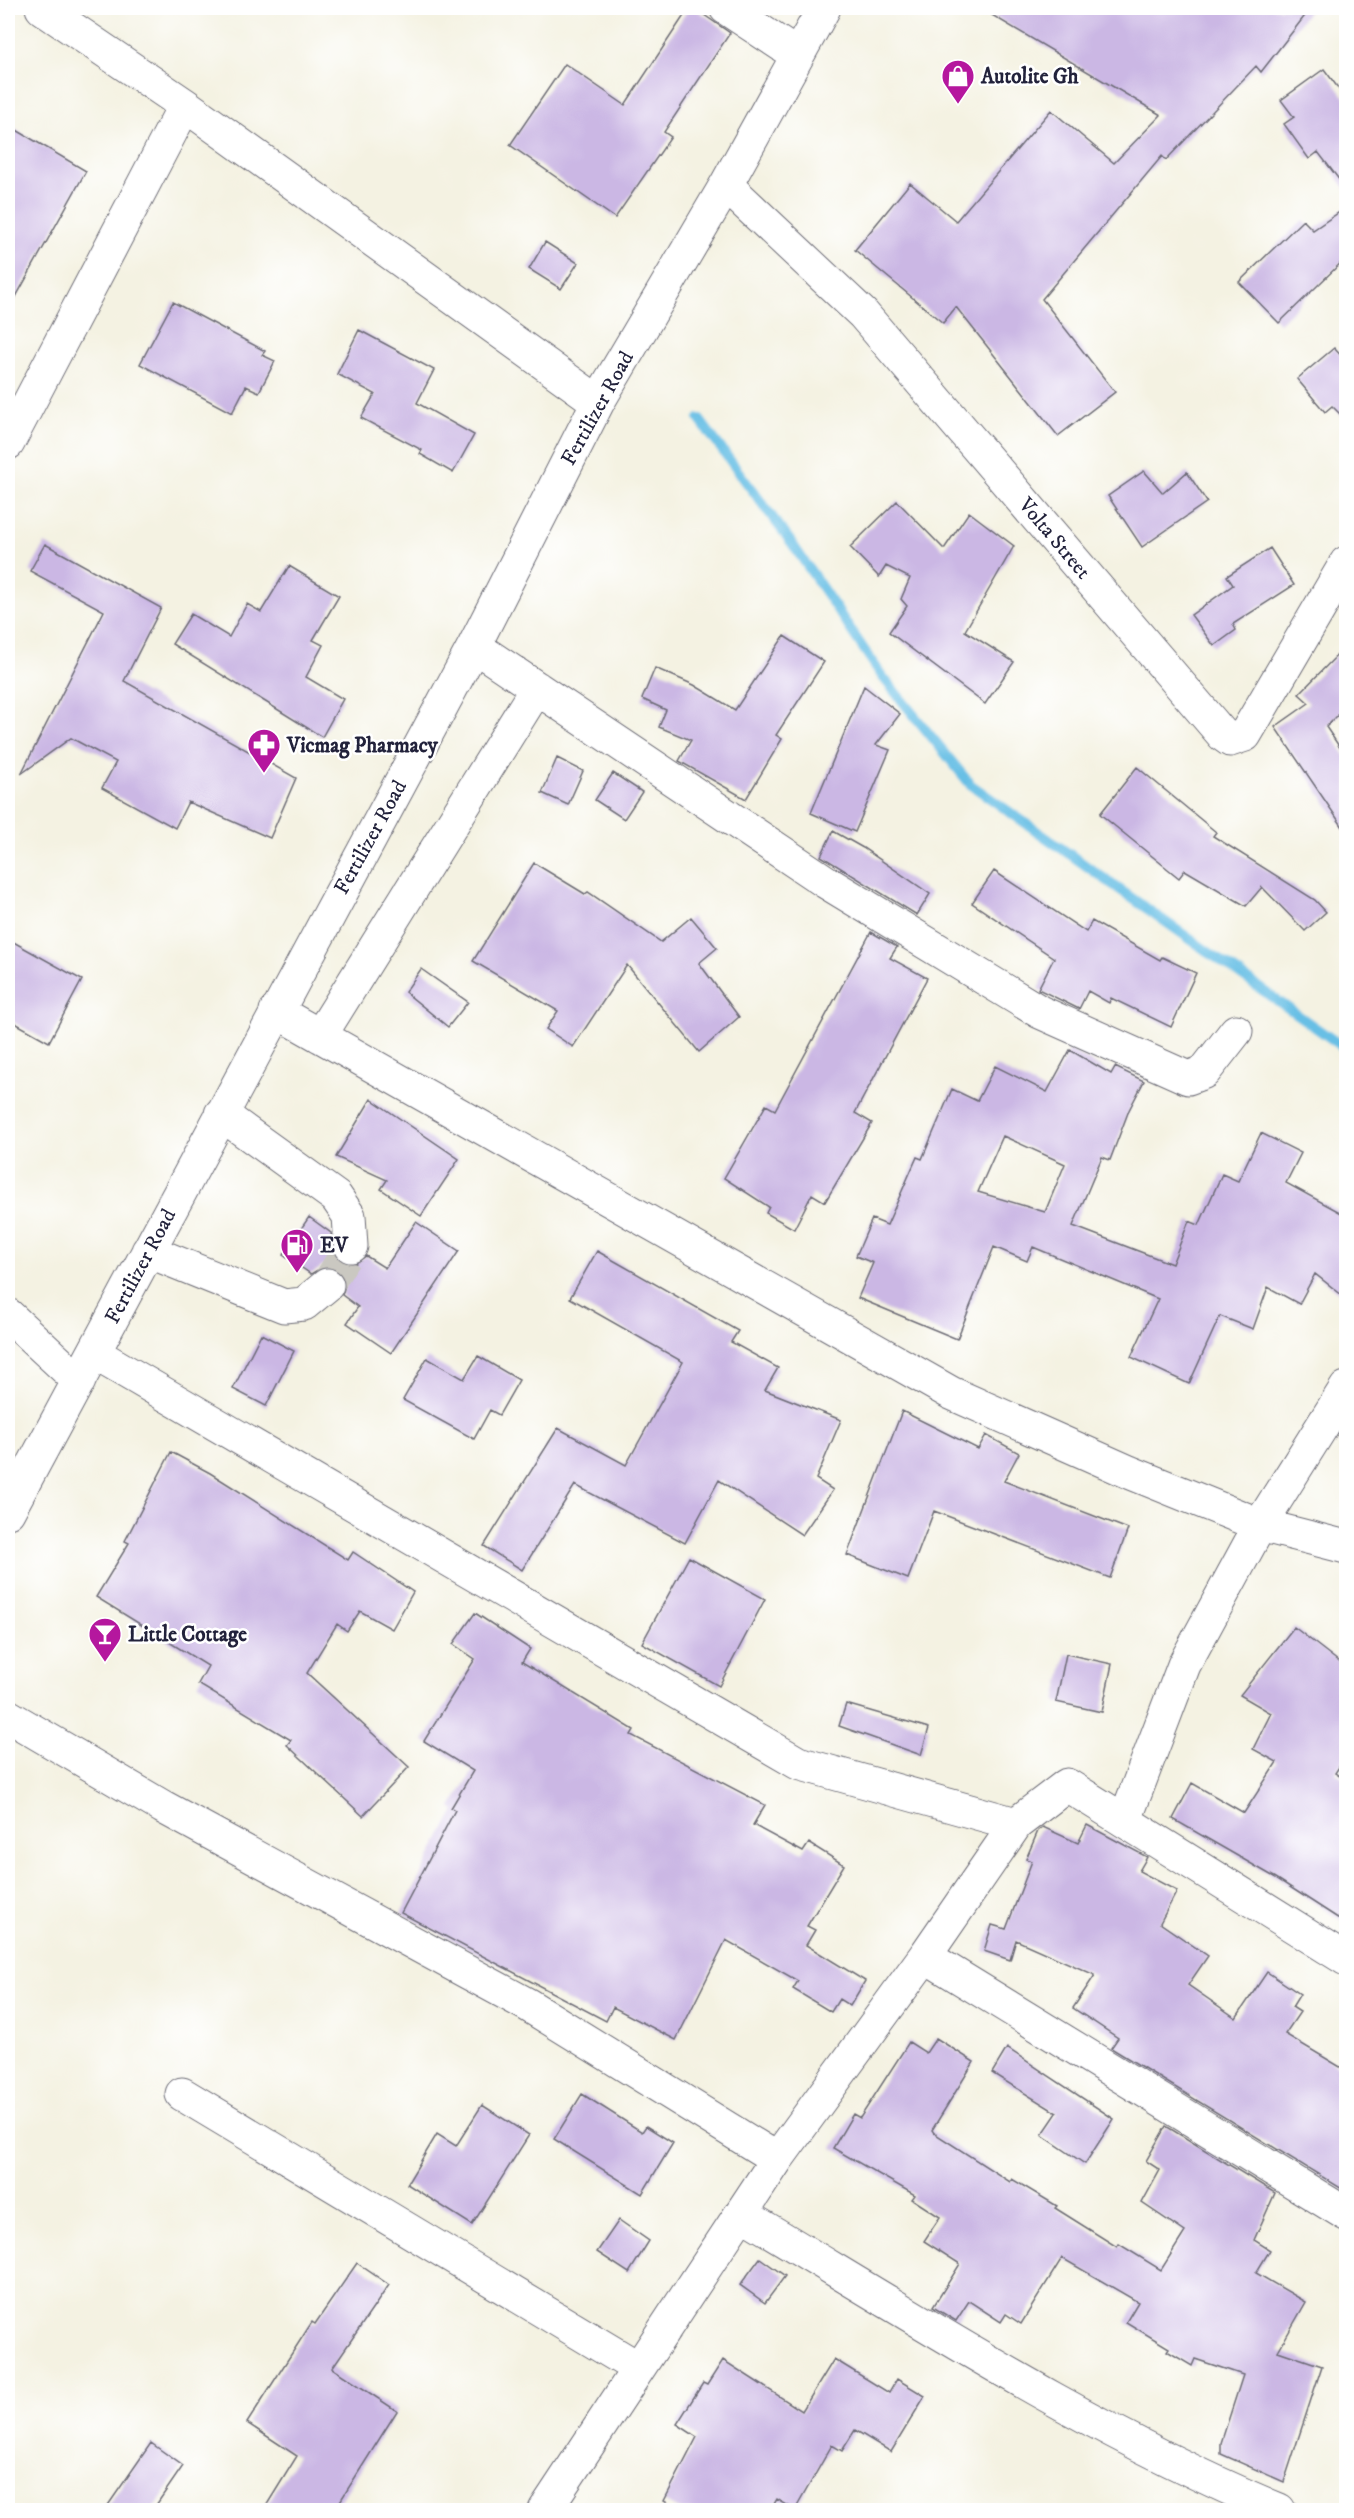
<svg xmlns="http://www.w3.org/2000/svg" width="1354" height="2518" font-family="'IM FELL DW Pica',serif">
	<rect width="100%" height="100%" fill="#fff"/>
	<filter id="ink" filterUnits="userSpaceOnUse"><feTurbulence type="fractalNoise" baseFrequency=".0167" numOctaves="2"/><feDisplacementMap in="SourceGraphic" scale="12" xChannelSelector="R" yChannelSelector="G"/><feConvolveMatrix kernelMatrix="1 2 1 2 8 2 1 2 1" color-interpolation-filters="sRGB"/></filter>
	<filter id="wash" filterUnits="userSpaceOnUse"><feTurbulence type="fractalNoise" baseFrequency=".008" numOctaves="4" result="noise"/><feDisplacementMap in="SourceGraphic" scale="24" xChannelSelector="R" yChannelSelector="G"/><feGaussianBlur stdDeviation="1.35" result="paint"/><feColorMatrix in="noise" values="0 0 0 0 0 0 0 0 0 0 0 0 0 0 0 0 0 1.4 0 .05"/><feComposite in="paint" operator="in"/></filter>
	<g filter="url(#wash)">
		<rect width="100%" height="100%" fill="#f4f2e2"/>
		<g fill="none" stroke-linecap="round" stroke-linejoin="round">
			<path stroke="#68bfe5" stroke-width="10" d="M 699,419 L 791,542 L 882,676 L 970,784 L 1346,1049"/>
		</g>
		<g id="blocks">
			<path fill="#cbb7e4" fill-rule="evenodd" d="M 689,8 L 694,8 L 730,33 L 664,132 L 671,137 L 615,218 L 510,145 L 565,64 L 625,105 Z
				M 980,8 L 1311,8 L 1261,72 L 1256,66 L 1166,160 L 1162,156 L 1042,299 L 1115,392 L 1058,436 L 956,307 L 943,323 L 855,250 L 910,183 L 956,221 L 1051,110 L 1114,163 L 1161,115 Z
				M 1324,69 L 1347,100 L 1347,190 L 1318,152 L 1309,159 L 1284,124 L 1294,117 L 1281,100 Z
				M 8,125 L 86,171 L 8,311 Z
				M 1347,207 L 1347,257 L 1279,323 L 1239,282 L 1303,220 L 1313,230 Z
				M 545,242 L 578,263 L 561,289 L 529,269 Z
				M 173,302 L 265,351 L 262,355 L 275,361 L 259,392 L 246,386 L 232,413 L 140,364 Z
				M 359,330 L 434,370 L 417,403 L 474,435 L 453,473 L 420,454 L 422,450 L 361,418 L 375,394 L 337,374 Z
				M 1334,348 L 1347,362 L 1347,421 L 1332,406 L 1325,412 L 1297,379 Z
				M 1144,471 L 1163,493 L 1187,472 L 1207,502 L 1142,547 L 1108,496 Z
				M 897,501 L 944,549 L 969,512 L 1014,546 L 965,631 L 1014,662 L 985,704 L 889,632 L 907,606 L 901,599 L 910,578 L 886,566 L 879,577 L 850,547 Z
				M 45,544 L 161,608 L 124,681 L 296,778 L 270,838 L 188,802 L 175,828 L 102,788 L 116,762 L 71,738 L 21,774 L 104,611 L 30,571 Z
				M 1270,548 L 1294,585 L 1233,624 L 1236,630 L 1214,646 L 1191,615 L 1233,585 L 1227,576 Z
				M 289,566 L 339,596 L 313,640 L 323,645 L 306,677 L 343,699 L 322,737 L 172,644 L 191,614 L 229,637 L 247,604 L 261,612 Z
				M 784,636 L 824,662 L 776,735 L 782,739 L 746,799 L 679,761 L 691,740 L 659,727 L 666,710 L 642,699 L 655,668 L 694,685 L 735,710 Z
				M 1347,645 L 1347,706 L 1326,727 L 1347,758 L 1347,833 L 1275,727 L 1309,703 L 1299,694 Z
				M 864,686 L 900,714 L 876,745 L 890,750 L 855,832 L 811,813 Z
				M 557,758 L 583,771 L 568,805 L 542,793 Z
				M 1137,767 L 1216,832 L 1213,836 L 1315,900 L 1326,912 L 1305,931 L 1262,887 L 1246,906 L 1185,870 L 1179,878 L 1100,814 Z
				M 613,773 L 642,792 L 624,819 L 595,800 Z
				M 833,831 L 863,848 L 930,894 L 917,915 L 821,856 Z
				M 534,863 L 585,894 L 588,892 L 661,942 L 691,917 L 717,948 L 699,963 L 739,1017 L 699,1052 L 627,965 L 573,1047 L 546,1029 L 558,1011 L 473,961 Z
				M 994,871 L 1086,932 L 1092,921 L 1160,960 L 1162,957 L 1196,973 L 1171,1027 L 1111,998 L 1109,1003 L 1088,991 L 1079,1009 L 1038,989 L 1054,958 L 972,903 Z
				M 871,932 L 897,947 L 890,958 L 927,978 L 855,1113 L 872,1123 L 825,1202 L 812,1194 L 794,1229 L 766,1213 L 769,1207 L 724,1178 L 766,1105 L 775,1110 Z
				M 8,939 L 82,980 L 49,1042 L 8,1019 Z
				M 421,969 L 468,1002 L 448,1027 L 405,992 Z
				M 1070,1050 L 1111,1074 L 1115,1067 L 1144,1081 L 1129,1110 L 1110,1160 L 1102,1157 L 1073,1226 L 1172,1264 L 1189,1221 L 1199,1225 L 1222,1174 L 1238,1181 L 1261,1133 L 1301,1153 L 1286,1183 L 1347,1216 L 1347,1299 L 1315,1274 L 1299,1304 L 1268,1287 L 1253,1329 L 1220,1316 L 1189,1384 L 1131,1357 L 1158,1299 L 1033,1247 L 1027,1261 L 994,1247 L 957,1339 L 858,1298 L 873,1263 L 856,1256 L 872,1219 L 887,1225 L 917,1157 L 922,1159 L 952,1089 L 977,1101 L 995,1066 L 1047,1092 ZM 1003,1136 L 1065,1164 L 1045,1212 L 978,1192 Z
				M 371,1099 L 459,1159 L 421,1216 L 381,1189 L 387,1180 L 336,1157 Z
				M 309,1217 L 331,1233 L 335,1256 L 343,1263 L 353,1265 L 366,1256 L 385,1268 L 416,1222 L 459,1251 L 391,1353 L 347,1323 L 358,1307 L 342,1295 L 346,1282 L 341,1273 L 334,1268 L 324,1266 L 311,1274 L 283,1255 Z
				M 597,1251 L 738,1331 L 731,1342 L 778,1368 L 765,1390 L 841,1420 L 816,1479 L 833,1490 L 802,1535 L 719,1480 L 685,1543 L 575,1485 L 522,1570 L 484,1546 L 558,1428 L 626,1465 L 683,1362 L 570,1298 Z
				M 261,1334 L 294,1351 L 266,1406 L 233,1389 Z
				M 478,1356 L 519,1380 L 499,1415 L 490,1410 L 474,1439 L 403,1400 L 427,1358 L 464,1379 Z
				M 902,1411 L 978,1449 L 986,1435 L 1019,1453 L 1004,1481 L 1128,1529 L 1110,1578 L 934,1511 L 908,1579 L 847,1555 Z
				M 171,1452 L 210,1473 L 348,1560 L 353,1552 L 413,1592 L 392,1629 L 360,1611 L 347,1631 L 337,1624 L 307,1673 L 409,1767 L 363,1816 L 287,1745 L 291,1740 L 198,1684 L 208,1666 L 96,1597 L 129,1543 L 125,1541 Z
				M 689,1557 L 765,1599 L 719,1686 L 642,1643 Z
				M 475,1613 L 530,1649 L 522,1662 L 634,1730 L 631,1735 L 765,1805 L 753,1825 L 803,1852 L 809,1843 L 844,1865 L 807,1926 L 815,1930 L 806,1945 L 865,1981 L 850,2006 L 839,1999 L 831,2012 L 793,1989 L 798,1981 L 726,1940 L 676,2040 L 613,2007 L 606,2021 L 401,1913 L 455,1810 L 451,1808 L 473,1771 L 424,1741 L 475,1659 L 453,1644 Z
				M 1294,1627 L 1347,1668 L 1347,1755 L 1335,1773 L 1347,1781 L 1347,1924 L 1276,1878 L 1173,1819 L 1192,1783 L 1244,1813 L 1277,1762 L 1253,1749 L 1271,1713 L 1240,1695 Z
				M 1066,1654 L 1112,1664 L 1102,1712 L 1056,1702 Z
				M 846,1704 L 929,1728 L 921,1755 L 839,1726 Z
				M 1087,1825 L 1147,1857 L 1139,1871 L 1177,1891 L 1160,1923 L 1208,1956 L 1188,1985 L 1236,2018 L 1267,1972 L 1300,1994 L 1292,2007 L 1300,2012 L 1285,2034 L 1347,2071 L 1347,2192 L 1111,2048 L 1118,2038 L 1073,2008 L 1095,1975 L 1016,1940 L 1010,1960 L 984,1951 L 992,1925 L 1006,1929 L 1032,1861 L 1026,1859 L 1038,1831 L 1043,1827 L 1078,1843 Z
				M 936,2038 L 974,2062 L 932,2130 L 934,2133 L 1010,2182 L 1012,2179 L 1057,2206 L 1055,2208 L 1117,2247 L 1119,2244 L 1161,2270 L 1185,2232 L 1142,2203 L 1160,2170 L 1146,2161 L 1166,2126 L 1275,2193 L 1254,2240 L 1270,2250 L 1256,2273 L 1306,2302 L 1278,2351 L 1322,2366 L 1284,2482 L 1221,2454 L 1221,2443 L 1243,2375 L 1195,2359 L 1192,2366 L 1167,2351 L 1169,2348 L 1126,2322 L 1138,2302 L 1062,2258 L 1021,2324 L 1006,2314 L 1001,2322 L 969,2301 L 956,2321 L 933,2307 L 960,2264 L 924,2241 L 940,2217 L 912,2199 L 915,2195 L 833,2148 L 853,2114 L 860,2118 L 909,2042 L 926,2053 Z
				M 1007,2048 L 1114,2119 L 1085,2164 L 1042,2135 L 1057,2113 L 992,2073 Z
				M 582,2094 L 642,2132 L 646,2126 L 673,2143 L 642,2194 L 554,2139 Z
				M 482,2105 L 529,2135 L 472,2225 L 407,2184 L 437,2134 L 456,2146 Z
				M 619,2220 L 649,2241 L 629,2273 L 597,2252 Z
				M 760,2258 L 785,2276 L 765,2303 L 740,2285 Z
				M 357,2263 L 389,2285 L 332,2368 L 397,2411 L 334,2511 L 263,2511 L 297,2456 L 247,2423 L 312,2322 L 315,2324 Z
				M 834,2359 L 889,2393 L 897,2379 L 925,2396 L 891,2452 L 855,2430 L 842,2451 L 832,2445 L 795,2510 L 777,2499 L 770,2511 L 682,2511 L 664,2501 L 697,2437 L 677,2424 L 703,2383 L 707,2385 L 723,2360 L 802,2411 Z
				M 151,2443 L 183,2466 L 152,2511 L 104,2511 Z"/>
		</g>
	</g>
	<g filter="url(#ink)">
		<use href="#blocks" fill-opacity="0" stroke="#6c6b75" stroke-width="1.5"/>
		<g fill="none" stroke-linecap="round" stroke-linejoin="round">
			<path stroke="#cac8c1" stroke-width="33" stroke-dasharray="33 16" stroke-linecap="butt" d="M 327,1285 L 351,1246"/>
			<g stroke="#6c6b75" stroke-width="35">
				<path id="minor" d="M 42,8 L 185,105 L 598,402
					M 726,8 L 797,55
					M 726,185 L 863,314 L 1223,735 L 1230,740 L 1245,735 L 1346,563
					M 8,443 L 185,105
					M 474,646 L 826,882 L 1040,1012 L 1188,1078 L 1204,1072 L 1236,1031
					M 276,1011 L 951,1393 L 1129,1472 L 1260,1525 L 1346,1547
					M 320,1036 L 537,688
					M 221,1114 L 336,1197 L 349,1216 L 351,1246
					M 148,1251 L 284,1306 L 304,1304 L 327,1285
					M 8,1315 L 79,1381
					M 94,1353 L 798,1763 L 1016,1824 L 925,1956 L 777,2159
					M 8,1512 L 474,646 L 598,402 L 726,185 L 824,8
					M 8,1716 L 163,1807 L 528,2005 L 777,2159 L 545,2510
					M 1125,1820 L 1184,1665 L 1260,1525 L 1346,1388
					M 1016,1824 L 1067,1785 L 1346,1959
					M 925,1956 L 1346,2214
					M 182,2094 L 638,2368
					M 742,2214 C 918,2319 1090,2431 1279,2510"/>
			</g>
			<use href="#minor" stroke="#fff" stroke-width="33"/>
		</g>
	</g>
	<defs>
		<g id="shop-pin" transform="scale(1.725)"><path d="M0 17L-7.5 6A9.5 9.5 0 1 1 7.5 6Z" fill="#b5179e" stroke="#fff"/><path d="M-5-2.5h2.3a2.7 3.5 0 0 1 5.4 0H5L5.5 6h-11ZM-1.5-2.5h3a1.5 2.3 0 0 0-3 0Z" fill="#fff"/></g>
		<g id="pharmacy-pin" transform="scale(1.725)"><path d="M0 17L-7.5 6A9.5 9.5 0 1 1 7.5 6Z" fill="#b5179e" stroke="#fff"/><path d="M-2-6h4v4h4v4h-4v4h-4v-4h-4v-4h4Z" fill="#fff"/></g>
		<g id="fuel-pin" transform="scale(1.725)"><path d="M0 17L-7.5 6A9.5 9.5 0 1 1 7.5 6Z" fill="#b5179e" stroke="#fff"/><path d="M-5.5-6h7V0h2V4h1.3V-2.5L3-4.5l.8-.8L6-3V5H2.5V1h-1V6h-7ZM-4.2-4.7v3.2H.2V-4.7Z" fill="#fff"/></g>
		<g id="bar-pin" transform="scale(1.725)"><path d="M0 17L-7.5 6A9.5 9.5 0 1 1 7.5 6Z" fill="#b5179e" stroke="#fff"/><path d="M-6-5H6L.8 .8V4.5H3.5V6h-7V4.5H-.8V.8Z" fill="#fff"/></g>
	</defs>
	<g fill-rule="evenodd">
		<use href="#shop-pin" x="958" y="76"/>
		<use href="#pharmacy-pin" x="264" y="745"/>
		<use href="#fuel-pin" x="297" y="1245"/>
		<use href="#bar-pin" x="105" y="1634"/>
	</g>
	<g text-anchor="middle" stroke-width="5" stroke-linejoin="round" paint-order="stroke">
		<g font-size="21" font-weight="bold" fill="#22223b" stroke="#fff" text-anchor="start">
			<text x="981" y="83">Autolite Gh</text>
			<text x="287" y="752">Vicmag Pharmacy</text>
			<text x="320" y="1252">EV</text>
			<text x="128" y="1641">Little Cottage</text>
		</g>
		<g font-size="21" fill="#22223b" stroke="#fff">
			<text transform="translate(597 408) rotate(-61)" y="7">Fertilizer Road</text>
			<text transform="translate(1055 538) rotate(50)" y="7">Volta Street</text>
			<text transform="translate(370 837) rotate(-61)" y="7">Fertilizer Road</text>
			<text transform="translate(140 1266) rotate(-62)" y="7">Fertilizer Road</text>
		</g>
	</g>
	<rect width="1354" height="2518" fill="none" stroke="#fff" stroke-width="30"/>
</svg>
